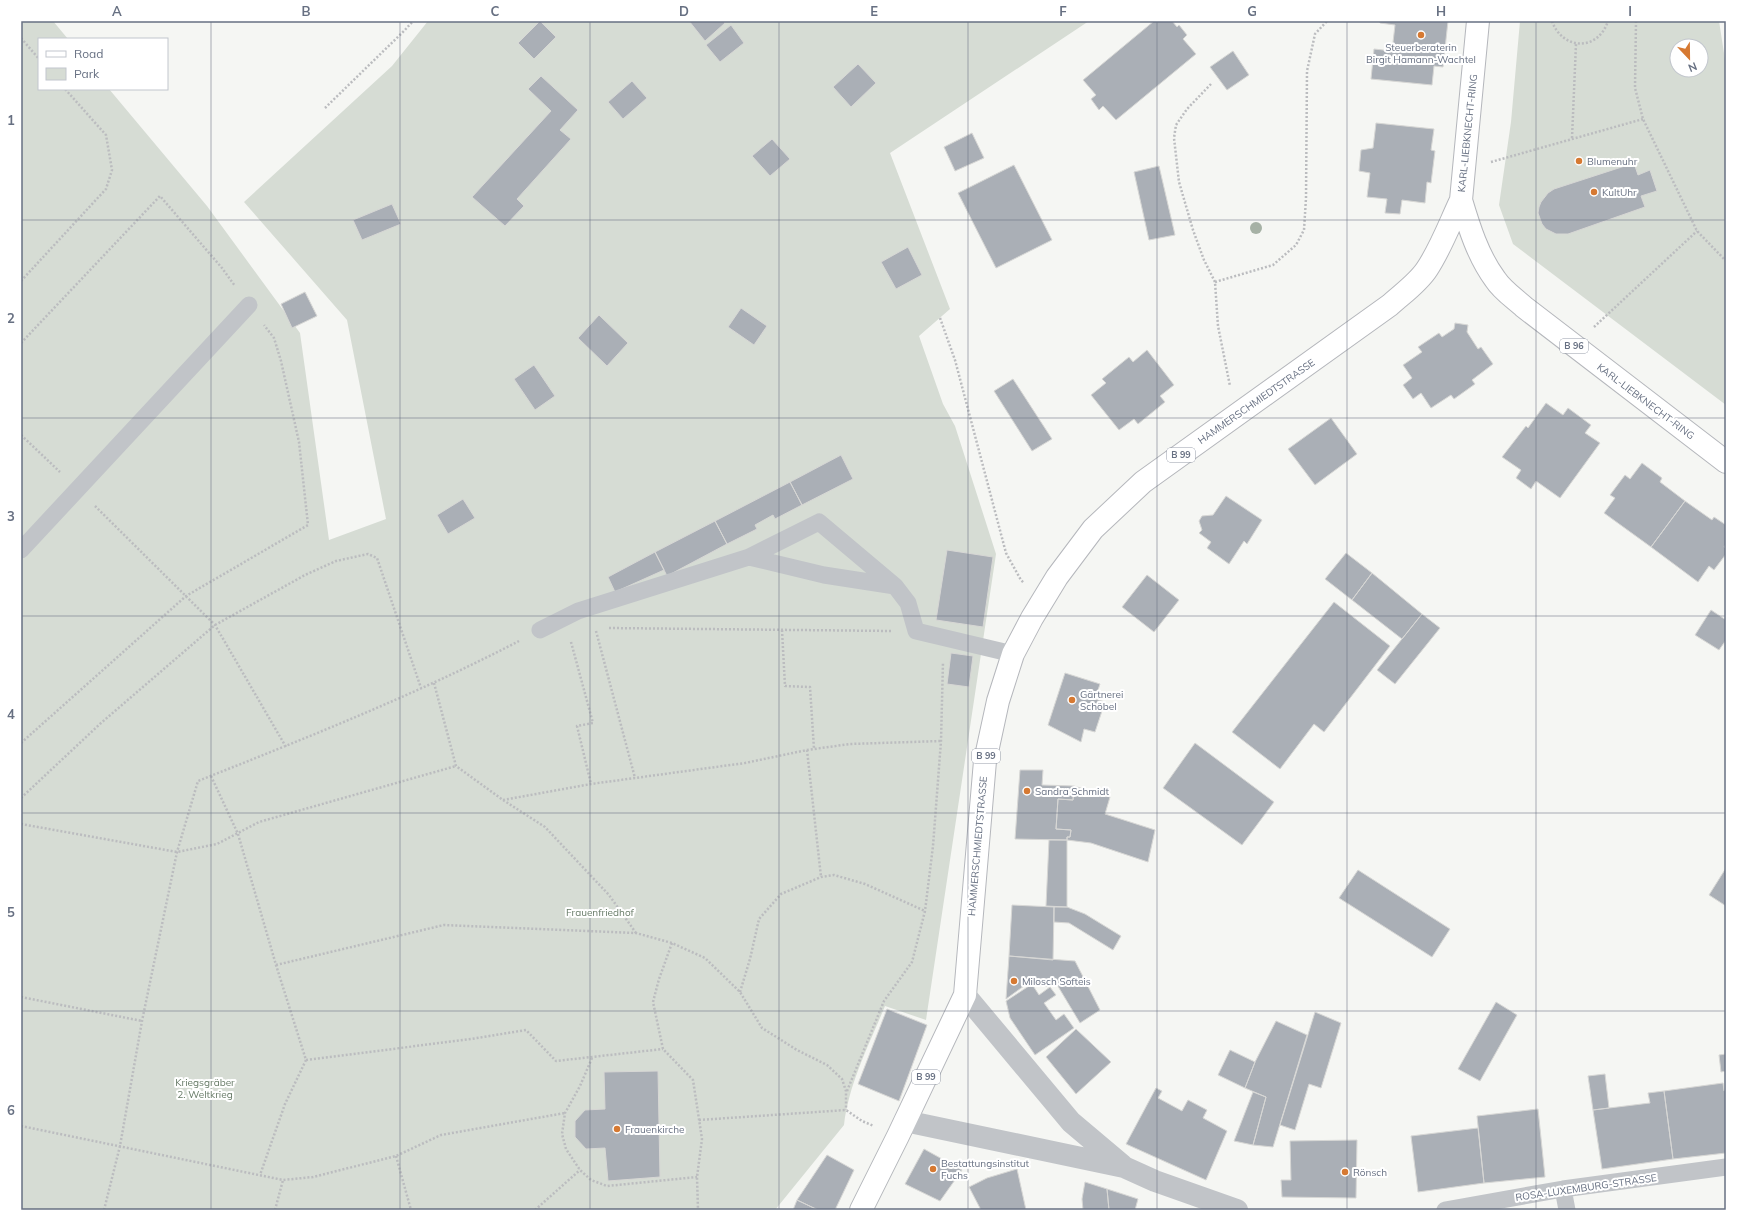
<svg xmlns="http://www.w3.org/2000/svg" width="1747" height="1231" font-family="Mulish,sans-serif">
	<rect width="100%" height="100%" fill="#f5f6f3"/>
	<path fill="#d6dcd4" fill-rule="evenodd" d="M 21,21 L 53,21 L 68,39 L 39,39 L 39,89 L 109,89 L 207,206 L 300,333 L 329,540 L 386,519 L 347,320 L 244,202 L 392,66 L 428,21 L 728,21 L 731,23 L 734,21 L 1089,21 L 890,153 L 950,309 L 919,336 L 943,404 L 955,426 L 996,554 L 926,1020 L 885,1006 C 869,1045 849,1083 844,1125 L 775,1210 L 21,1210 Z
		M 1520,21 L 1719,21 L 1726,66 L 1726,405 L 1513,244 L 1499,205 L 1511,122 ZM 1677,46 L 1701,46 L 1701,70 L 1677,70 Z"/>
	<path fill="#aaafb6" stroke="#d7d7d5" d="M 540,21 L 556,37 L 534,59 L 518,43 Z
		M 689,21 L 723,21 L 725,23 L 705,41 Z
		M 1154,21 L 1172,21 L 1177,27 L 1179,25 L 1187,35 L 1183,39 L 1196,54 L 1116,120 L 1103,106 L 1099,110 L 1091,99 L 1096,95 L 1083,80 Z
		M 1379,21 L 1448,21 L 1443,67 L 1434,66 L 1432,85 L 1371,79 L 1374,49 L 1392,51 L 1395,25 L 1380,23 Z
		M 731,25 L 744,43 L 720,62 L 706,45 Z
		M 1233,51 L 1249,75 L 1227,90 L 1210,67 Z
		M 858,64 L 876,83 L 851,107 L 833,87 Z
		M 541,76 L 578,110 L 560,130 L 571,139 L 517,199 L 524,206 L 505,226 L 472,197 L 551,111 L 528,89 Z
		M 632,81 L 647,98 L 623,119 L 608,102 Z
		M 1376,123 L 1434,129 L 1431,150 L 1435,151 L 1431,183 L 1427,182 L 1425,203 L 1402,200 L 1400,214 L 1385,213 L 1387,199 L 1367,197 L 1370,173 L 1359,171 L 1361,150 L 1373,148 Z
		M 972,133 L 984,158 L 955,171 L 944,147 Z
		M 772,139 L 790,159 L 770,176 L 752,156 Z
		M 1634,163 L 1638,175 L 1650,170 L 1657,191 L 1641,196 L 1645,207 L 1568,234 L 1556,234 L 1546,229 L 1542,224 L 1538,213 L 1539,207 L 1541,202 L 1548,193 L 1554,189 Z
		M 1014,165 L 1052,240 L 996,268 L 958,193 Z
		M 1159,166 L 1175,235 L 1149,240 L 1134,172 Z
		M 392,204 L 401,224 L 362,240 L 353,220 Z
		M 908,247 L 922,275 L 896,289 L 881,262 Z
		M 305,292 L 317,316 L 292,328 L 281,304 Z
		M 741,308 L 767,326 L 754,345 L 728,327 Z
		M 599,315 L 628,343 L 607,366 L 578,338 Z
		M 1455,323 L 1468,325 L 1467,332 L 1478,349 L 1481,347 L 1493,364 L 1472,380 L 1475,384 L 1454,399 L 1451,395 L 1431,408 L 1421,393 L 1413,399 L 1403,385 L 1412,378 L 1403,365 L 1422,352 L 1418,347 L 1439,333 L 1442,337 L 1454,329 Z
		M 1147,350 L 1174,385 L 1160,396 L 1165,402 L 1138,424 L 1134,419 L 1119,430 L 1091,395 L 1106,383 L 1102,379 L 1129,357 L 1133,362 Z
		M 534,365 L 555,396 L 535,410 L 514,379 Z
		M 1013,379 L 1052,439 L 1032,451 L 994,391 Z
		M 1546,403 L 1563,415 L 1568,408 L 1591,425 L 1585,433 L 1600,443 L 1560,498 L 1536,481 L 1531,489 L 1516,478 L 1521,470 L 1502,457 L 1526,426 L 1528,428 Z
		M 1331,418 L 1357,454 L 1315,485 L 1288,449 Z
		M 841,455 L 853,479 L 802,505 L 790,482 Z
		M 1642,463 L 1662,478 L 1660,482 L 1685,501 L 1651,547 L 1604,513 L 1615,498 L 1610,495 L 1625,475 L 1630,479 Z
		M 790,482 L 802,505 L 775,519 L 773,515 L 755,525 L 757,529 L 727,544 L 715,521 Z
		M 1226,496 L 1262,520 L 1247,544 L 1244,541 L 1229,564 L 1207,548 L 1211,542 L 1199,533 L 1202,530 L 1199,521 L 1202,516 L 1213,515 Z
		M 463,499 L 475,518 L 448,534 L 437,515 Z
		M 1685,501 L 1712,520 L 1714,517 L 1726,525 L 1726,544 L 1724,547 L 1726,549 L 1726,554 L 1714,570 L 1709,566 L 1698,582 L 1651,547 Z
		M 715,521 L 727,544 L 667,576 L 655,552 Z
		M 947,550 L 993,557 L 983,627 L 936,620 Z
		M 655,552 L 664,570 L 615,592 L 608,577 Z
		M 1346,553 L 1372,573 L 1352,600 L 1325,579 Z
		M 1372,573 L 1422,614 L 1402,639 L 1352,600 Z
		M 1147,575 L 1179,600 L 1154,632 L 1122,607 Z
		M 1334,602 L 1390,646 L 1324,732 L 1314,724 L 1280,769 L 1232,732 Z
		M 1711,610 L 1726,620 L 1726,640 L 1719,650 L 1695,635 Z
		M 1422,614 L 1440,628 L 1395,684 L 1377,670 Z
		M 951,653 L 973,656 L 969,687 L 947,684 Z
		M 1065,673 L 1100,684 L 1095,699 L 1105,702 L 1095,732 L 1084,729 L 1081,742 L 1048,725 Z
		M 1195,743 L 1274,802 L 1242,845 L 1163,788 Z
		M 1020,770 L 1043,770 L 1042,785 L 1074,786 L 1073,800 L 1058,799 L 1056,829 L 1071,830 L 1070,837 L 1067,837 L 1067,840 L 1015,839 Z
		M 1074,786 L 1110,797 L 1105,814 L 1155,830 L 1148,862 L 1091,843 L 1067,840 L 1067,837 L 1070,837 L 1071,830 L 1056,829 L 1058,799 L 1073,800 Z
		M 1049,840 L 1067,840 L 1067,907 L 1046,906 Z
		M 1726,868 L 1726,906 L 1709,895 Z
		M 1358,870 L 1450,929 L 1432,957 L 1339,898 Z
		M 1012,905 L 1054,907 L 1053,960 L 1009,956 Z
		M 1054,907 L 1067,907 L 1085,914 L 1121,936 L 1113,950 L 1069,923 L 1054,922 Z
		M 1009,956 L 1075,961 L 1100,1010 L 1080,1023 L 1056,983 L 1050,987 L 1028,983 L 1006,999 Z
		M 1032,984 L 1039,995 L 1050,987 L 1056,995 L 1044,1003 L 1056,1020 L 1064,1014 L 1074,1028 L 1035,1055 L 1010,1018 L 1006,1001 Z
		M 1496,1002 L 1517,1015 L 1480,1081 L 1458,1069 Z
		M 887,1009 L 927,1025 L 899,1101 L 858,1084 Z
		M 1315,1012 L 1341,1023 L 1321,1088 L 1309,1084 L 1295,1130 L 1280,1125 Z
		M 1276,1021 L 1307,1035 L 1273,1147 L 1253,1145 L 1266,1097 L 1245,1088 L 1255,1062 Z
		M 1076,1029 L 1111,1062 L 1076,1094 L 1046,1057 Z
		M 1230,1050 L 1255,1062 L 1245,1088 L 1218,1075 Z
		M 1726,1054 L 1726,1071 L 1721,1072 L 1719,1055 Z
		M 658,1071 L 660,1177 L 608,1181 L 605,1148 L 586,1149 L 575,1137 L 575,1121 L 585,1110 L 605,1109 L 604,1072 Z
		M 1605,1074 L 1609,1108 L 1593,1110 L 1588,1076 Z
		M 1723,1083 L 1724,1091 L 1726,1090 L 1726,1153 L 1673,1159 L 1664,1091 Z
		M 1156,1088 L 1162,1091 L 1158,1098 L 1182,1111 L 1188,1100 L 1207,1110 L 1203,1118 L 1227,1131 L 1206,1180 L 1126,1144 Z
		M 1664,1091 L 1673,1159 L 1602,1169 L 1593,1110 L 1650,1103 L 1648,1093 Z
		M 1253,1092 L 1266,1097 L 1253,1145 L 1234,1141 Z
		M 1538,1109 L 1545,1177 L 1484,1183 L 1477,1116 Z
		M 1478,1128 L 1484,1183 L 1418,1192 L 1411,1136 Z
		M 1357,1140 L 1356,1198 L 1282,1197 L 1281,1180 L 1291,1180 L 1290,1141 Z
		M 924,1149 L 962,1170 L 940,1201 L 905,1184 Z
		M 827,1155 L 854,1170 L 835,1210 L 818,1210 L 797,1200 Z
		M 1017,1169 L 1026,1210 L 981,1210 L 969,1187 L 987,1178 Z
		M 1085,1182 L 1107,1189 L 1109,1210 L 1083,1210 L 1082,1199 Z
		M 1107,1189 L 1138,1199 L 1135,1210 L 1109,1210 Z
		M 797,1200 L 818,1210 L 793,1210 Z"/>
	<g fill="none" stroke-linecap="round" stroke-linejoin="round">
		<g stroke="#b5b7bc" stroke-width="24">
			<path id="primary" d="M 1478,21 L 1461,200 C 1469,227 1478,256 1495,279 C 1502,290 1514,298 1524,307 L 1726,462
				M 861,1210 L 898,1136 L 965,995 L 985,761 L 998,701 L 1013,654 L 1032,618 L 1057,577 L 1093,529 L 1143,482 L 1390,305 C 1402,294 1418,283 1427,269 C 1441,248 1450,223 1461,200"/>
		</g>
		<path stroke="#bbbcbf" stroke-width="2.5" stroke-dasharray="2 2" stroke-linecap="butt" d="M 1552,21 C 1562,50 1598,52 1608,21
			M 1636,21 L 1635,88 L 1643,119 L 1697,231 L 1726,261
			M 21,38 L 39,59
			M 1211,84 L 1187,109 L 1176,125 L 1174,138 L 1179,182 L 1193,230 L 1204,260 L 1215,282 L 1218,326 L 1230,386
			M 325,108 L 404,31 L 413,21
			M 1572,138 L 1576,44
			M 1491,162 L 1643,119
			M 21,281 L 106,189 L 112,170 L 106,135 L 65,89
			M 1215,282 L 1273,265 L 1296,245 L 1304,230 L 1306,198 L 1307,71 L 1315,34 L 1327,21
			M 940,318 L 955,360 L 1006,553 L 1021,580 L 1024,583
			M 1594,327 L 1697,231
			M 21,343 L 160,196 L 222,268 L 235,286
			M 21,435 L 60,472
			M 95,506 L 215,625 L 286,747
			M 609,628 L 892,631
			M 782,630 L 785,686 L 810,687 L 814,749
			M 596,631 L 635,778
			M 571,642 L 593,723 L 577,726 L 591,784
			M 434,683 L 456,766 L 503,800 L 545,827 L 609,895 L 636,933
			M 21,743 L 186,596 L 308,525 L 299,442 L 281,361 L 274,338 L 264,325
			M 807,750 L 821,877
			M 211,776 L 238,834 L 276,965 L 306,1060 L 285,1104 L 260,1175
			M 21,798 L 101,723 L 215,625 L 305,575 L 336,561 L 368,554 L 377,558 L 421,688
			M 503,800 L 591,784 L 745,763 L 807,750 L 850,744 L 941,741
			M 21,824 L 177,852 L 217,844 L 259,822 L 456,766
			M 672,943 L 659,979 L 653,1002 L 663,1049 L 693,1080 L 702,1139 L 697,1177 L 698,1210
			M 276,965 L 444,925 L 636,933 L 672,943 L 705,958 L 740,992 L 762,1028 L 797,1050 L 827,1065 L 842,1079 L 846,1091 L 846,1110
			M 740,992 L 750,959 L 759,919 L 781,894 L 821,877 L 834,875 L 865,884 L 925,911
			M 21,997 L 142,1021
			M 592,1058 L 580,1086 L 565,1113 L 562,1134 L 566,1149 L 580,1170 L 591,1180 L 607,1186 L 697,1177
			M 306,1060 L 471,1039 L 526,1030 L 556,1061 L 663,1049
			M 847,1091 L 884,1001 L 912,962 L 925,911 L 933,846 L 941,741 L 943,662
			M 699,1120 L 846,1110 L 862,1121 L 874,1126
			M 21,1126 L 283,1180 L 313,1177 L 396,1156 L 441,1135 L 565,1113
			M 396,1156 L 411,1210
			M 104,1210 L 120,1146 L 142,1021 L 177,852 L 198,781 C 306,738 415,695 519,641
			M 275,1210 L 283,1180
			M 535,1210 L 580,1170"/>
		<path stroke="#c1c4c8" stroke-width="17" d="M 21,550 L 249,305
			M 749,557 L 819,522 L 895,586
			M 540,630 L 578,611 L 749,557 L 824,575 L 895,586 L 908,603 L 916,631 L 1013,654
			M 1563,1189 L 1567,1210
			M 1445,1210 L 1563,1189 L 1726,1167"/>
		<path stroke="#c1c4c8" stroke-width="22" d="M 965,995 L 1071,1122 L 1122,1165
			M 905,1121 L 1124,1167 L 1155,1181 L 1237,1210"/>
		<use href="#primary" stroke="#fff" stroke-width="22"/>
	</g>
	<circle fill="#a6b1a5" cx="1256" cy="228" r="6"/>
	<path fill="none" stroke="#677082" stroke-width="1" stroke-opacity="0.55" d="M 211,21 L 211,1210M 400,21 L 400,1210M 590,21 L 590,1210M 779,21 L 779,1210M 968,21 L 968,1210M 1157,21 L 1157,1210M 1347,21 L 1347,1210M 1536,21 L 1536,1210M 21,220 L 1726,220M 21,418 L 1726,418M 21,616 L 1726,616M 21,813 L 1726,813M 21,1011 L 1726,1011"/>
	<g fill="#d67932" stroke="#fff" stroke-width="1.5">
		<circle cx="1421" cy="35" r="4"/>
		<circle cx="1579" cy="161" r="4"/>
		<circle cx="1594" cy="192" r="4"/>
		<circle cx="1072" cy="700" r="4"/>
		<circle cx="1027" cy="791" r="4"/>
		<circle cx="1014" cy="981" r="4"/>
		<circle cx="617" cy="1129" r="4"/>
		<circle cx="933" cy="1169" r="4"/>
		<circle cx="1345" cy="1172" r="4"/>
	</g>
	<g text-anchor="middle" stroke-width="4" stroke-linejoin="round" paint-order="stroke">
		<g fill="#fff" stroke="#959ba8" stroke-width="1">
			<rect x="1560" y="339" width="28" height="14" rx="3"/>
			<rect x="1167" y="448" width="28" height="14" rx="3"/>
			<rect x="972" y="749" width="28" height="14" rx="3"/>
			<rect x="912" y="1070" width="28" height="14" rx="3"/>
		</g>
		<g font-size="9" font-weight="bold" fill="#677082">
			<text x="1574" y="349">B 96</text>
			<text x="1181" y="458">B 99</text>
			<text x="986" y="759">B 99</text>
			<text x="926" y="1080">B 99</text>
		</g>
		<g font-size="10" fill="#677082" stroke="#fff" text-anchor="start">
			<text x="1421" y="51" text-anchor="middle">Steuerberaterin<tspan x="1421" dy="12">Birgit Hamann-Wachtel</tspan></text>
			<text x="1587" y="165">Blumenuhr</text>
			<text x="1602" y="196">KultUhr</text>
			<text x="1080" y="698">Gärtnerei<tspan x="1080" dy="12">Schöbel</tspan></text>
			<text x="1035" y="795">Sandra Schmidt</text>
			<text x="1022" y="985">Milosch Softeis</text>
			<text x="625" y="1133">Frauenkirche</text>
			<text x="941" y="1167">Bestattungsinstitut<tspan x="941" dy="12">Fuchs</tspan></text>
			<text x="1353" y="1176">Rönsch</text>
		</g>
		<g font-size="10" fill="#677082" stroke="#fff">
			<text transform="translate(1467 133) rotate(-84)" y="4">KARL-LIEBKNECHT-RING</text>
			<text transform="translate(1256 401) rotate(-35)" y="4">HAMMERSCHMIEDTSTRASSE</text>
			<text transform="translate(1646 401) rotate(37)" y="4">KARL-LIEBKNECHT-RING</text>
			<text transform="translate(977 846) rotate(-85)" y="4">HAMMERSCHMIEDTSTRASSE</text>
			<text transform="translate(1586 1187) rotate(-8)" y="4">ROSA-LUXEMBURG-STRASSE</text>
		</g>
		<g font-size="10" fill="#657965" stroke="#fff">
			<text x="600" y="916">Frauenfriedhof</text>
			<text x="205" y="1086">Kriegsgräber<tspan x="205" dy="12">2. Weltkrieg</tspan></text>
		</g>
	</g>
	<rect width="1747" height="1231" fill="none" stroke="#ffffff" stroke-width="44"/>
	<rect x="38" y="38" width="130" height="52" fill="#ffffff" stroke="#c2c6cd"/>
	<rect x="46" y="51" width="20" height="6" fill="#ffffff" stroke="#c2c6cd"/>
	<text x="74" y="58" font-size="12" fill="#677082">Road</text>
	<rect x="46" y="68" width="20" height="12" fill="#d6dcd4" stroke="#c2c6cd"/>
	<text x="74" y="78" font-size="12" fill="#677082">Park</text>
	<g transform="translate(1689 58) rotate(158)"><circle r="19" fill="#ffffff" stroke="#c2c6cd"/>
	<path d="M0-3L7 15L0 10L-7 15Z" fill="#d67932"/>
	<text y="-6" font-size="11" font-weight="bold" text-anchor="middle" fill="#677082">N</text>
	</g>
	<rect x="22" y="22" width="1703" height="1187" fill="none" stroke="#677082" stroke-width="1.5"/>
	<g font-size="13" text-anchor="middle" font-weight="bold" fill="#677082">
		<text x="117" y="16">A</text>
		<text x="306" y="16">B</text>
		<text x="495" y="16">C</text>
		<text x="684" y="16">D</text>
		<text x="874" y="16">E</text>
		<text x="1063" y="16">F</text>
		<text x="1252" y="16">G</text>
		<text x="1441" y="16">H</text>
		<text x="1630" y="16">I</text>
		<text x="11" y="125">1</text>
		<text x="11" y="323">2</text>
		<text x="11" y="521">3</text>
		<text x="11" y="719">4</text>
		<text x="11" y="917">5</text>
		<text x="11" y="1115">6</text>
	</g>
</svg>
